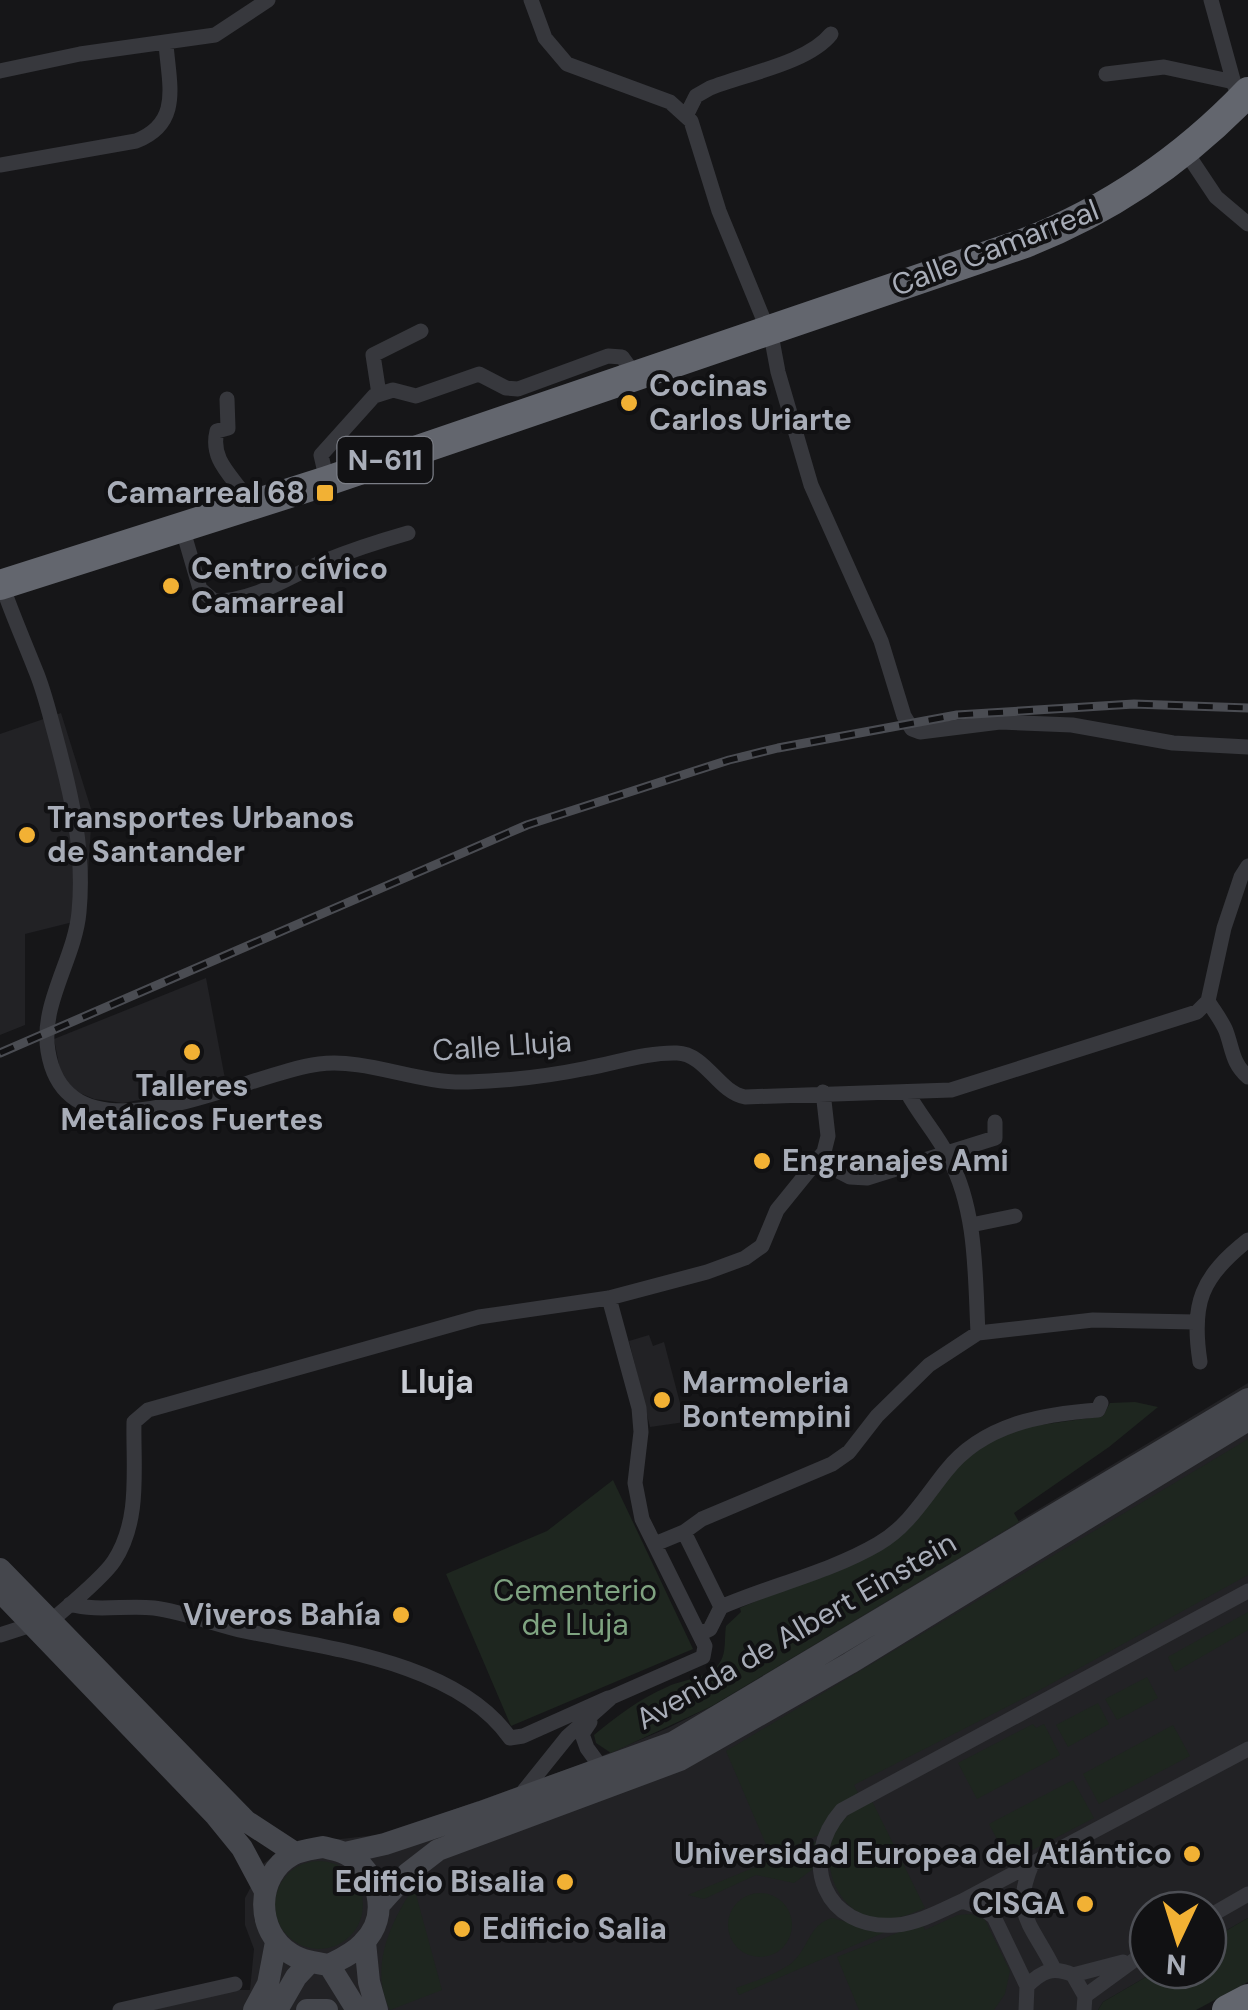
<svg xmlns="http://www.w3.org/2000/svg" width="1248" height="2010" font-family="'DM Sans',sans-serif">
	<rect width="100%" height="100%" fill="#161618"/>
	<path fill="#222225" d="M 61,713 L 92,812 L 85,919 L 25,934 L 25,1025 L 0,1035 L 0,734 Z
		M 206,978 L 226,1084 L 123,1103 L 94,1099 L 68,1088 L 61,1075 L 54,1039 Z
		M 649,1335 L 653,1346 L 664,1342 L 685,1422 L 650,1427 L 629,1341 Z
		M 1248,1383 L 1248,1918 L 1208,1941 L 1208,1910 L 1148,1910 L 1148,1970 L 1158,1970 L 1103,2002 L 1098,2010 L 121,2010 L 224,1990 L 250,1990 L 254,1949 L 245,1925 L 245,1898 L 263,1864 L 288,1845 L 385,1834 L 585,1763 L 668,1728 L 712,1706 Z"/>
	<path fill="#1e261f" d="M 1135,1402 L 1158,1407 L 1109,1447 L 1014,1513 L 1019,1522 L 712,1706 L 611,1753 L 596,1743 L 594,1735 C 617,1716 639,1699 667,1687 C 683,1679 706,1679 718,1665 C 727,1655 724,1639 726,1626 L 741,1612 L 740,1608 L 886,1546 L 965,1460 L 996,1438 L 1026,1427 L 1103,1416 L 1110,1403 Z
		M 1248,1439 L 1248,1575 L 1038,1691 L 854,1785 L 858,1793 L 834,1809 L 819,1835 L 771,1856 L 726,1751 Z
		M 613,1480 L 693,1649 L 511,1726 L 446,1574 L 547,1531 Z
		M 1248,1612 L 1248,1630 L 1175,1672 L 1168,1657 Z
		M 1147,1677 L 1158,1698 L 1117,1720 L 1105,1699 Z
		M 1098,1703 L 1109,1724 L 1068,1747 L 1056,1725 Z
		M 1033,1724 L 1036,1728 L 1044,1724 L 1060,1755 L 977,1799 L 958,1763 Z
		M 1173,1725 L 1190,1756 L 1099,1804 L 1083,1774 Z
		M 1073,1780 L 1094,1818 L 1009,1862 L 989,1824 Z
		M 872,1801 L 925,1908 C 913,1913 899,1919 886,1919 C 832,1921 809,1844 851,1813 C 857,1808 865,1805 872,1801 Z
		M 817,1841 L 813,1869 L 794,1883 L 756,1875 L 704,1899 L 688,1895 Z
		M275 1905a44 44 0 1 1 88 0a44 44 0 1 1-88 0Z
		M 414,1887 L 442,1990 L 390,2010 C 369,1968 390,1923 414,1887 Z
		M728 1925a32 32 0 1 1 64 0a32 32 0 1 1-64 0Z
		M 971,1914 L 985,1920 L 1010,1971 L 1005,1994 L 994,2010 L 859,2010 L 837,1957 L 922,1923 L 925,1930 L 958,1915 Z
		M 832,1918 L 885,1932 L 739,1995 L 736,1988 C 754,1982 774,1975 789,1965 C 809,1951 807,1925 832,1918 Z
		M 1248,1918 L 1248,1982 L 1196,2010 L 1098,2010 L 1103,2002 L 1158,1970 L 1208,1970 L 1208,1941 Z"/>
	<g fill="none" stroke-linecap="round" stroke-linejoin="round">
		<path stroke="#37383d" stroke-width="15" d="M 531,0 L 545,38 L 567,64 L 670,102 L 691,121 L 719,211 L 772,340 L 778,372 L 811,485 L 881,641 L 904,716 L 912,729 L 920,732 L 1000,722 L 1072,725 L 1173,743 L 1248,747
			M 1211,0 L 1235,87
			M 0,71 L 80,54 L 215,35 L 268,0
			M 1106,74 L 1164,67 L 1234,82
			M 686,116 L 696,96 L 710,88 C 745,74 808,63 831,34
			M 1186,152 L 1216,197 L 1248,224
			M 0,165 L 136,141 C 182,123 169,85 166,44
			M 379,394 L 373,355 L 421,331
			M 227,399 L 228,428 L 217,431 C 209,463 237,479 251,505
			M 327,481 L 321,455 L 374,396 L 393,390 L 416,396 L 479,374 L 506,388 L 518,389 L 608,356 L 622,357 L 635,375
			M 182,527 L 200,589 L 214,601 C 254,602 289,576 325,561 C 352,550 380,541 408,533
			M 2,585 C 12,614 24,641 35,669 C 44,690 49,712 55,734 C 71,793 85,850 79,912 C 75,958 40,1004 48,1051 C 68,1173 248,1072 319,1064 C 368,1058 417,1084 468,1082 C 507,1081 549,1076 588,1068 C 616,1063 648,1052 677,1053 C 706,1054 718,1092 745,1097 L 951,1090 L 1197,1012 L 1208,1001 L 1224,928 L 1241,877 L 1248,866
			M 1208,1001 C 1214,1011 1222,1021 1226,1031 C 1233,1050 1232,1063 1248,1077
			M 907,1092 C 919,1115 938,1135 949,1158 C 977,1211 975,1275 978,1333
			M 817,1160 L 850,1177 L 867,1178 L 995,1138 L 995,1122
			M 971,1225 L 1015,1216
			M 1200,1362 C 1191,1303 1201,1277 1248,1240
			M 684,1532 L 721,1607
			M 655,1544 L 684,1532 L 702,1519 L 832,1464 L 849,1452 L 877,1416 L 929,1365 L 978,1333 L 1093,1320 L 1195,1322
			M 1248,1591 L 842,1810 C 797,1861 825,1931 896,1925 C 919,1923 942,1910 962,1901 L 1248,1749
			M 70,1604 C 97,1612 125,1605 154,1608 C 184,1612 214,1624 244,1631 C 327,1648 457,1662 510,1738 L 523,1736 L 608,1698
			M 51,1621 C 67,1607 103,1578 114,1561 C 141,1520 133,1468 134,1422 L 148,1410 L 479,1317 L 609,1298 L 707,1272 L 745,1258 L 762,1246 L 777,1210 L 824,1152 L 828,1136 L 823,1092
			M 700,1634 L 710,1629 L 721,1607 C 772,1585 830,1572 878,1544 C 908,1527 925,1497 946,1471 C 983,1424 1042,1414 1098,1410 L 1101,1403
			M 0,1635 L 31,1625
			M 590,1722 L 582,1734 L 587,1748 L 603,1770
			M 519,1797 L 568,1736 L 612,1697 L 703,1657 L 705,1646 L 642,1519 L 635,1483 L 641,1432 L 639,1408 L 609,1298
			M 1032,1864 C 1010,1915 1033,1925 1054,1969
			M 962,1901 L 982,1908 L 994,1917 L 1027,1986
			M 1208,1917 L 1248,1894
			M 1073,1975 L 1123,1962
			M 1085,1996 L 1148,1950
			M 120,2010 L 235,1984
			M 1026,2010 L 1027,1986 C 1042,1971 1053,1966 1073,1975 L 1085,1996 L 1084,2010"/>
		<path stroke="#45474d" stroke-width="22" d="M 0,1569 L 246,1821 L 295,1853
			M 0,1591 L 216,1816 L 242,1848 L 265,1891
			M 323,1847 C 330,1849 340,1850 346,1854 C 379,1871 391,1916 363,1943 C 354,1953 341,1959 329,1965 C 316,1963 302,1961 291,1954 C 255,1932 255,1876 292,1855 C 301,1850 313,1849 323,1847 Z
			M 345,1853 L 385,1844 L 481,1812 L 674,1742 L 1248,1399
			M 380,1904 L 407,1874 L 438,1850 L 680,1760 L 850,1663 L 1248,1420
			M 365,1942 L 369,1982 L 377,2010
			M 329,1965 L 357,2010
			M 254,2010 L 268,1984 L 276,1942
			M 277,2010 L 296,1977 L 310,1962
			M 307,2010 L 327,2010"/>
		<path stroke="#63666e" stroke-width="30" d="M 0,585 L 327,481 L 1025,243 C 1111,209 1184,159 1248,92
			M 1227,2010 L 1248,1999"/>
		<g stroke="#4a4c52" stroke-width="9">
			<path id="rail" d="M 0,1053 L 527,825 L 729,760 L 778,748 L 957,715 L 1134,704 L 1248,708"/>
		</g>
		<use href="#rail" stroke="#111113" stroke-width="5" stroke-dasharray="15" stroke-linecap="butt"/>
	</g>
	<g fill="#f2b134" stroke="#111113" stroke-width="4">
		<circle cx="629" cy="403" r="10"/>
		<rect x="315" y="483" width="20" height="20" rx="5"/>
		<circle cx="171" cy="586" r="10"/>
		<circle cx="27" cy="835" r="10"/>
		<circle cx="192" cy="1052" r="10"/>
		<circle cx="762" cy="1161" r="10"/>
		<circle cx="662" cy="1400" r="10"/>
		<circle cx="401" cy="1615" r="10"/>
		<circle cx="1192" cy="1854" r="10"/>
		<circle cx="565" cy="1882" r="10"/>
		<circle cx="1085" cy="1904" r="10"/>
		<circle cx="462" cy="1929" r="10"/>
	</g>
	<g text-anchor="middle" stroke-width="8" stroke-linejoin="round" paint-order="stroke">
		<rect fill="#111113" stroke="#7b7e86" stroke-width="2.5" x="337.5" y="437" width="95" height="46" rx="8"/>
		<g font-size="28" font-weight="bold" fill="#a8adb8">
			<text x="385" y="470">N-611</text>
		</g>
		<g font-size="30" fill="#a8adb8" stroke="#111113">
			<text transform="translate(995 248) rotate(-21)" y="10">Calle Camarreal</text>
			<text transform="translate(502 1046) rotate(-4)" y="10">Calle Lluja</text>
			<text transform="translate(796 1631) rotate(-30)" y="10">Avenida de Albert Einstein</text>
		</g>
		<g font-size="30" font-weight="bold" fill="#a8adb8" stroke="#111113" text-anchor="start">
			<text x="649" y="396">Cocinas<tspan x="649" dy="34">Carlos Uriarte</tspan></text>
			<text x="305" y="503" text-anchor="end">Camarreal 68</text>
			<text x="191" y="579">Centro cívico<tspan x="191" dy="34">Camarreal</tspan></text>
			<text x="47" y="828">Transportes Urbanos<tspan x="47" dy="34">de Santander</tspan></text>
			<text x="192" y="1096" text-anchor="middle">Talleres<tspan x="192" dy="34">Metálicos Fuertes</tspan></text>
			<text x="782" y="1171">Engranajes Ami</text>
			<text x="682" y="1393">Marmoleria<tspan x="682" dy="34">Bontempini</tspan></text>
			<text x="381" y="1625" text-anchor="end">Viveros Bahía</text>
			<text x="1172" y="1864" text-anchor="end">Universidad Europea del Atlántico</text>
			<text x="545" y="1892" text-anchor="end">Edificio Bisalia</text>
			<text x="1065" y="1914" text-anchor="end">CISGA</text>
			<text x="482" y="1939">Edificio Salia</text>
		</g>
		<g font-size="30" fill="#7fa381" stroke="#111113">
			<text x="575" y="1601">Cementerio<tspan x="575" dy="34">de Lluja</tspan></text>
		</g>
		<g font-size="32" font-weight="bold" fill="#c9ccd4" stroke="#111113">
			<text x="437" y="1393">Lluja</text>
		</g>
	</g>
	<g transform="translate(1178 1940) rotate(184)"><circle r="48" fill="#111113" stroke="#4d4f55" stroke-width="2.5"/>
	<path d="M0-8L18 38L0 25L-18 38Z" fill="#f2b134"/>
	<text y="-15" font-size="28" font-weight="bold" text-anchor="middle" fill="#a8adb8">N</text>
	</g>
</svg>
